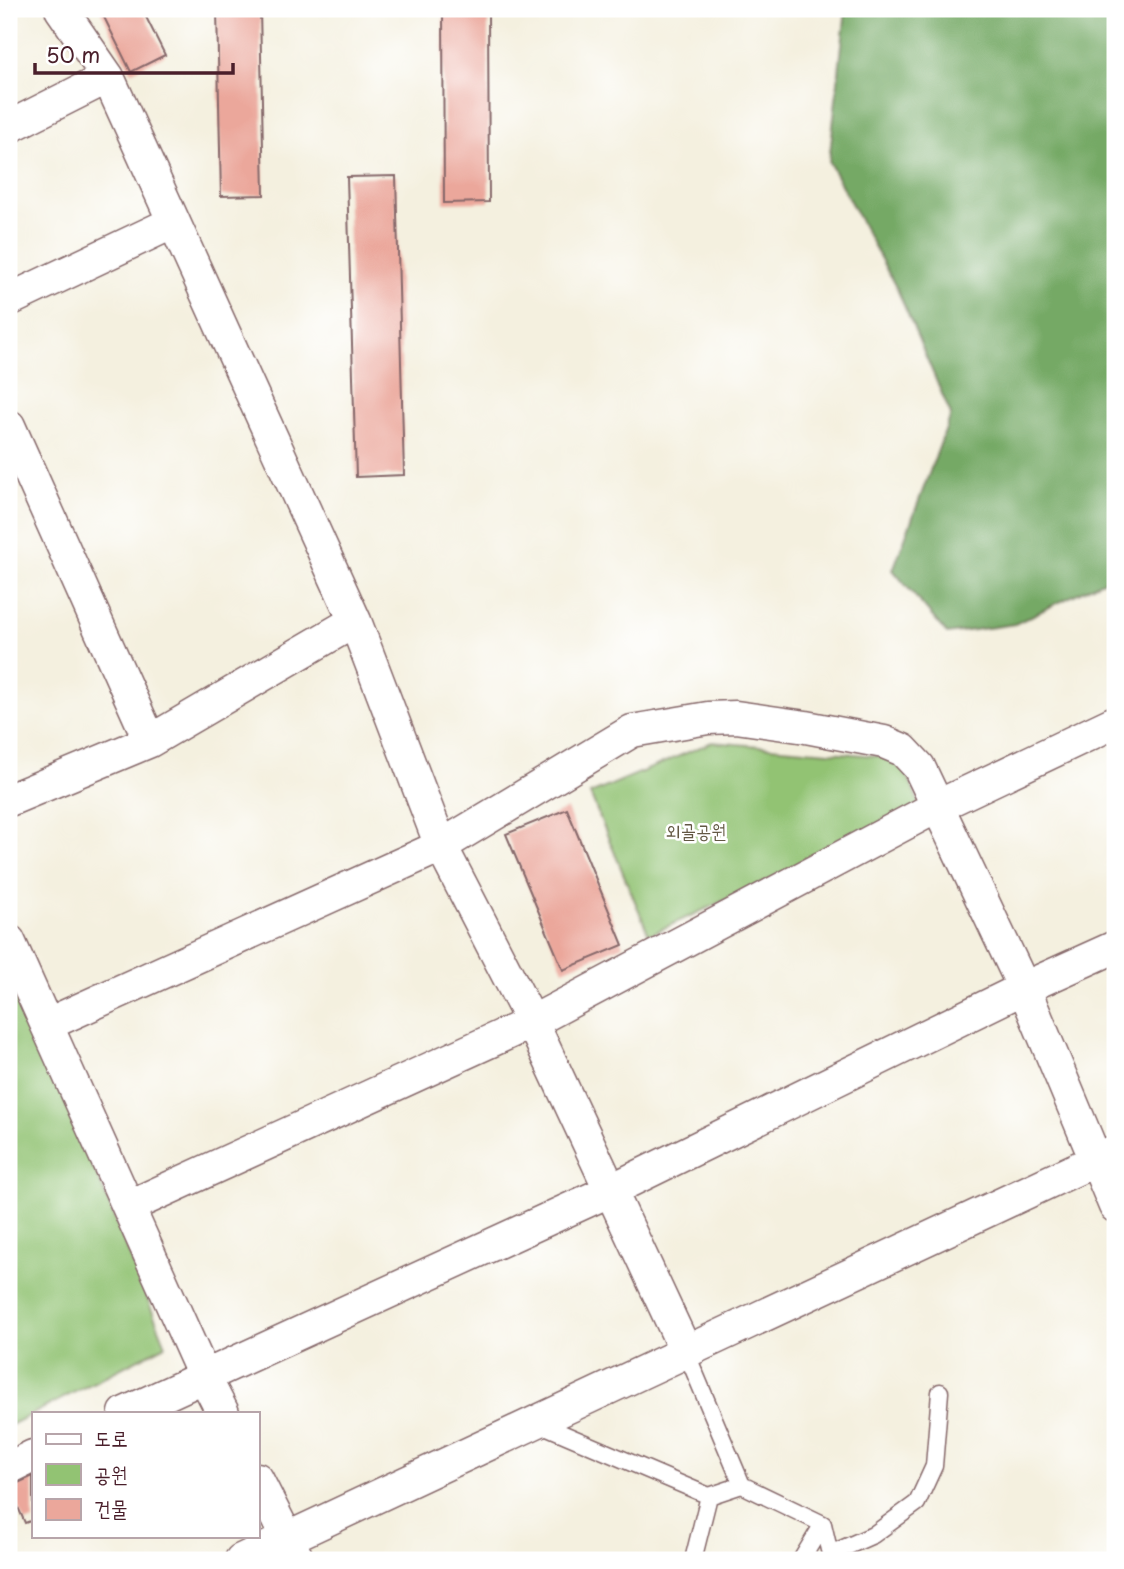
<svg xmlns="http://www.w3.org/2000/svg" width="1124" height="1569" font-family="'Playpen Sans','Poor Story',sans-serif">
	<rect width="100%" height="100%" fill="#fff"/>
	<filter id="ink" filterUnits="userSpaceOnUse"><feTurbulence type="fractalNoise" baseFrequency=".0143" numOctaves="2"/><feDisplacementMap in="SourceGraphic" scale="14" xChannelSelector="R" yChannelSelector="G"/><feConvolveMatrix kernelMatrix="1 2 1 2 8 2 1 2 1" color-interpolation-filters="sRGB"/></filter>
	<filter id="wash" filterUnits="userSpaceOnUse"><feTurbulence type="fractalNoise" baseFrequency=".00686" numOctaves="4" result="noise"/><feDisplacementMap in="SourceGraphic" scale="28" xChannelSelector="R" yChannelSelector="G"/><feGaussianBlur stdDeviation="1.57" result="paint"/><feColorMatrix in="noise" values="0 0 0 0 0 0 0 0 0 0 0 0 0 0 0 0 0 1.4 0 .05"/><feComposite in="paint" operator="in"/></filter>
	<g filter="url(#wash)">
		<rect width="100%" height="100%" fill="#f4f0df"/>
		<path fill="#92c373" stroke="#6e714f" stroke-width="2" d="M 712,742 L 900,758 L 922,810 L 649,935 L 590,794 Z
			M 9,958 L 166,1345 L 9,1426 Z"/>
		<path fill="#75a965" stroke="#606448" stroke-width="2" d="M 846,9 L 1115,9 L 1115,575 L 1015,624 L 947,634 L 893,570 L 951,415 L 898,291 L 829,162 Z"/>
		<g id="blocks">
			<path fill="#eba79b" d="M 100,9 L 142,9 L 165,55 L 131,72 Z
				M 217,9 L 260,9 L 264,195 L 221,196 Z
				M 443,9 L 488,9 L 489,202 L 444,203 Z
				M 396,176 L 404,475 L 356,477 L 347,177 Z
				M 567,809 L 623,945 L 563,970 L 506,834 Z
				M 33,1476 L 33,1520 L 25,1523 L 9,1487 Z
				M 9,1512 L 15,1525 L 9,1528 Z"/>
		</g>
	</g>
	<g filter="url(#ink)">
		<use href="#blocks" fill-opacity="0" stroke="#86686a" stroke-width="2"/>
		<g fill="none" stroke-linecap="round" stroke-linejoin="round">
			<g stroke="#86686a" stroke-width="19">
				<path id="lane" d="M 538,1423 L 709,1496 L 742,1485 L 686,1352
					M 742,1485 L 823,1524 L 830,1554 L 836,1560
					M 830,1554 L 873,1535 L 917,1503 L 934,1466 L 940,1392
					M 693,1560 L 709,1496
					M 801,1560 L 823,1524"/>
			</g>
			<g stroke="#86686a" stroke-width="35">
				<path id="street" d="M 61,9 L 108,77 L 355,621 L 441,846 L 532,1022 L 686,1352
					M 9,127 L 108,77
					M 9,300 L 174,222
					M 9,426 L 150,741
					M 9,800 L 150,741 L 355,621
					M 9,941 L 204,1376 L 223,1413
					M 48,1024 L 441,846 L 632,731 L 708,718 L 736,717 L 806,727 L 884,742 L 903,750 L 919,767 L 1024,988 L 1115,1206
					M 130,1206 L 532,1022 L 938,806 L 1115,722
					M 125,1413 L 609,1191 L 1024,988 L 1115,947
					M 9,1468 L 33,1456
					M 257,1479 L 298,1560
					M 241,1560 L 1115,1151"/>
			</g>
			<use href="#lane" stroke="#fff" stroke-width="16"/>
			<use href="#street" stroke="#fff" stroke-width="32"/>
		</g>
	</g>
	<g text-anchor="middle" stroke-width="5" stroke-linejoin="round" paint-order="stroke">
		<g font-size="19" fill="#635844" stroke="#fff">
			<text x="696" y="838">외골공원</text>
		</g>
	</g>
	<rect width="1124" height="1569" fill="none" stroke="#fff" stroke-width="35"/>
	<rect x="32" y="1412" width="228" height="126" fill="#ffffff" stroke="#b7a5aa" stroke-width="2"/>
	<rect x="46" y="1434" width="35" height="10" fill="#ffffff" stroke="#b7a5aa" stroke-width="2"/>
	<text x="94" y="1446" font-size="21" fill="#4a1f2b">도로</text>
	<rect x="46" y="1464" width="35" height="21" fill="#92c373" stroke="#b7a5aa" stroke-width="2"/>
	<text x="94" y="1482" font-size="21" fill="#4a1f2b">공원</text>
	<rect x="46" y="1499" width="35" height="21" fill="#eba79b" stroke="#b7a5aa" stroke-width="2"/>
	<text x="94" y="1516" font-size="21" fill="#4a1f2b">건물</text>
	<path d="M35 63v10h198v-10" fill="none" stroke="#4a1f2b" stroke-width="3.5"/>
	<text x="46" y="63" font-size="21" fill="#4a1f2b" stroke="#ffffff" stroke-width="5" paint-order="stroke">50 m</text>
</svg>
